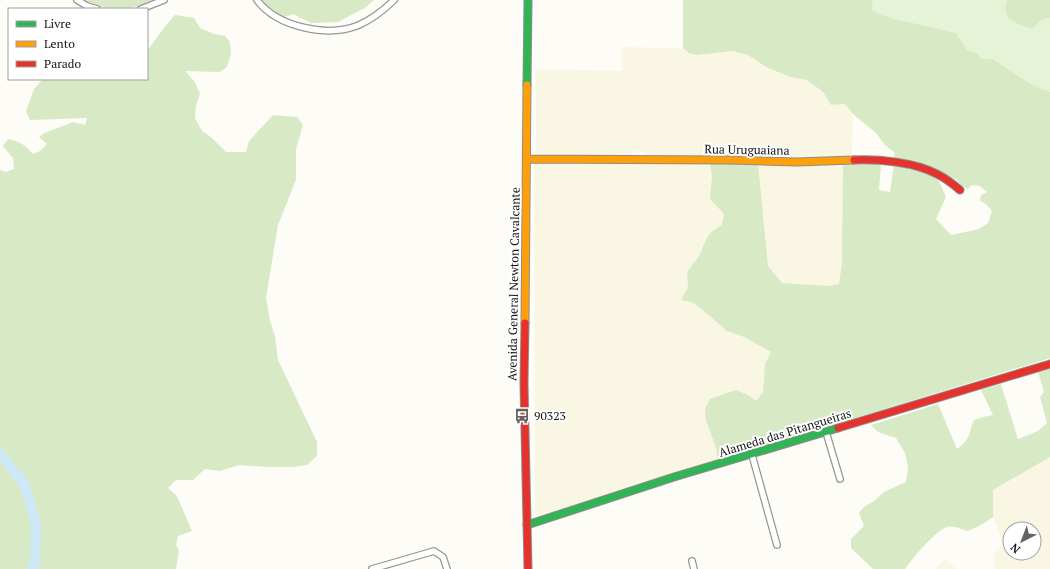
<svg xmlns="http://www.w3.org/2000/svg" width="1050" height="569" font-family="'PT Serif',serif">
	<rect width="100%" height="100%" fill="#fdfcf7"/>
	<path fill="#f9f7e4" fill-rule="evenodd" d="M 683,0 L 855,0 L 852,158 L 646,156 L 643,151 L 635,151 L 630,157 L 536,156 L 536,69 L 622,71 L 622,47 L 683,48 Z
		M 534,164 L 843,164 L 843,263 L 1050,358 L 718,460 L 541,517 L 535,511 Z
		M 1050,457 L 1050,569 L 995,569 L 994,553 L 1004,547 L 993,517 L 993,490 ZM 1010,529 L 1034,529 L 1034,553 L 1010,553 Z
		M 946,559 L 956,569 L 935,569 Z"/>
	<path fill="#e7f3d7" d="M 873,0 L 1007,0 L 1005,9 L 1032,29 L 1043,19 L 1050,18 L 1050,92 L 1031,84 L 993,59 L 983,59 L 976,53 L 966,50 L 956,33 C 944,30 933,27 922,25 C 905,21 888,19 872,10 Z"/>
	<path fill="#d8eac5" d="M 84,0 L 158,0 C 135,9 107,14 84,0 Z
		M 261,0 L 374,0 L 365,8 L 338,22 L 311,23 L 293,14 C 290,15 286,17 283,17 C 274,16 266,6 261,0 Z
		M 683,0 L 873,0 L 872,10 C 888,19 905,21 922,25 C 933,27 944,30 956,33 L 967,50 L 976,53 L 983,59 L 993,59 L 1031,84 L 1050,92 L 1050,358 L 718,460 L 716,448 L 706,420 L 705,409 L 710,399 L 736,390 L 748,395 L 756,401 L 763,392 L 765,364 L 771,352 L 744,337 L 727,331 L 704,311 L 694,303 L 681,300 L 688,287 L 687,272 C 691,266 697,260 700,254 C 708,237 705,235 722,225 L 724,214 L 710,199 L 712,177 L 710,164 L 758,164 L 768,266 L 782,283 L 830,286 L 839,284 L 842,263 L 843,164 L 868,161 L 881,164 L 879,190 L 890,192 L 894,164 L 936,175 L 946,197 L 936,219 L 951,235 L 979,229 L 988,223 L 992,211 L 986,204 L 980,201 L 981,195 L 987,192 L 980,186 L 972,185 L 968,189 L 961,185 L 957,180 L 919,163 L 894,158 L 895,153 L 885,145 L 876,133 L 853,114 L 845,104 L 831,105 L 823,92 L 807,80 L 791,77 L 768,68 L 748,55 L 732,51 L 697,55 L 689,53 L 683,48 Z
		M 1007,0 L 1050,0 L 1050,18 L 1043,19 L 1032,29 L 1018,24 L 1008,18 L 1005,9 Z
		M 175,15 L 194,18 L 200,28 L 214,34 L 225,36 L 230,42 L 231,54 L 227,67 L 220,72 L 185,71 L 195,82 L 200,94 L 196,105 L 195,118 L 202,131 L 211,137 L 226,152 L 246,152 L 249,141 L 273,115 L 297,117 L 303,125 L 296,149 L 296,180 L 278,225 L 266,298 L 270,321 L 275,336 L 278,360 L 317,442 L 317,456 L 307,465 L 293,467 L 267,467 L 239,465 L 220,471 L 205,469 L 193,480 L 176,480 L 168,488 L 177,496 L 192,531 L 178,536 L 176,545 L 179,550 L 176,569 L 0,569 L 0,170 L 6,172 L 14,169 L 13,158 L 3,146 L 8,139 C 20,141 25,145 33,154 L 40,151 L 47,144 L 39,137 L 44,133 L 73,122 L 85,125 L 87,118 L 30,120 L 26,111 L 34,89 L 43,79 L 147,79 L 147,51 L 166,25 Z
		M 1050,369 L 1050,457 L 993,490 L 993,517 L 981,525 L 968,531 C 961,529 954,525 947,527 C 935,531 912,559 905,569 L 873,569 L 851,548 L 851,539 L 864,526 L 859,513 L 864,507 L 874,501 L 884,492 L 906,482 L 908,467 L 905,453 L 896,438 L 878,432 L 871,425 L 938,404 L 957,449 C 971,439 968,434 974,420 L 983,417 L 993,415 L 981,390 L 1001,384 L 1018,439 L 1038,431 L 1047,423 L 1040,397 L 1044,392 L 1038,372 Z"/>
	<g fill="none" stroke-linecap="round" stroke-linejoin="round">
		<path stroke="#cde8f7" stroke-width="10" d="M 0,454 L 24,483 L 36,525 L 35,561 L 32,569"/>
		<g stroke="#979795" stroke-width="8">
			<path id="street" d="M 77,0 L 87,6 L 97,9
				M 257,0 C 277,27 328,38 359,25 C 372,19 383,11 394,0
				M 141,9 L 164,0
				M 826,432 L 840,479
				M 752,455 L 777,545
				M 692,561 L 694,569
				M 372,569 L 434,551 L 443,557 L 447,569"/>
		</g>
		<g stroke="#8e8d8b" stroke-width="9">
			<path id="fast" d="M 527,85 L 528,0
				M 527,525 L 674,477 L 838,428"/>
		</g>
		<g stroke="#8e8d8b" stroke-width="9">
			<path id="slow" d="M 527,159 L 730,160 L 796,162 L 854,160
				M 525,323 L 527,85"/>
		</g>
		<g stroke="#8e8d8b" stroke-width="9">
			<path id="jam" d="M 854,160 C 879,159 914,162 937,174 C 945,178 953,184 960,190
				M 525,323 L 524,383 L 528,569
				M 838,428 L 1050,364"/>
		</g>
		<use href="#street" stroke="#fffffe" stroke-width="5.5"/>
		<use href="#fast" stroke="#30b455" stroke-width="7"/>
		<use href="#slow" stroke="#ff9f0a" stroke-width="7"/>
		<use href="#jam" stroke="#e5322d" stroke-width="7"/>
	</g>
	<defs>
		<g id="bus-bare" transform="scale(1.2)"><path d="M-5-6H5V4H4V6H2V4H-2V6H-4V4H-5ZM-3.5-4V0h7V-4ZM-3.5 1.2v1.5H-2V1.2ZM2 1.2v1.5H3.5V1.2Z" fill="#646362" stroke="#fff" stroke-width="2.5" paint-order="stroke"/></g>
	</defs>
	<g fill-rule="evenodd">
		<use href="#bus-bare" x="522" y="416"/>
	</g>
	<g text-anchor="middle" stroke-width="4" stroke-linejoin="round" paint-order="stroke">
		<g font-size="12" fill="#111" stroke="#fff">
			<text transform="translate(747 150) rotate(1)" y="4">Rua Uruguaiana</text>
			<text transform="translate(514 284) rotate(-89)" y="4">Avenida General Newton Cavalcante</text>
			<text transform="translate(785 433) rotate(-17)" y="4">Alameda das Pitangueiras</text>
		</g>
		<g font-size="12" fill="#111" stroke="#fff" text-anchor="start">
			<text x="534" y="420">90323</text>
		</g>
	</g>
	<rect x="8" y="8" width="140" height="72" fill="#ffffff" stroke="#a0a0a0"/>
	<rect x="16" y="21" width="20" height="6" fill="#30b455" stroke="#a0a0a0"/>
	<text x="44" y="28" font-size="12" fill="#111111">Livre</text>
	<rect x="16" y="41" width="20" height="6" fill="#ff9f0a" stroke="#a0a0a0"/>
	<text x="44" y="48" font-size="12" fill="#111111">Lento</text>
	<rect x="16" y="61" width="20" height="6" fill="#e5322d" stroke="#a0a0a0"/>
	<text x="44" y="68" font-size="12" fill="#111111">Parado</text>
	<g transform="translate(1022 541) rotate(222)"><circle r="19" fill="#ffffff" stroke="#a0a0a0"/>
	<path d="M0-3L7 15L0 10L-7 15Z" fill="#646362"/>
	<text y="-6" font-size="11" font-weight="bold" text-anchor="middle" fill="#111111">N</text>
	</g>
</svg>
